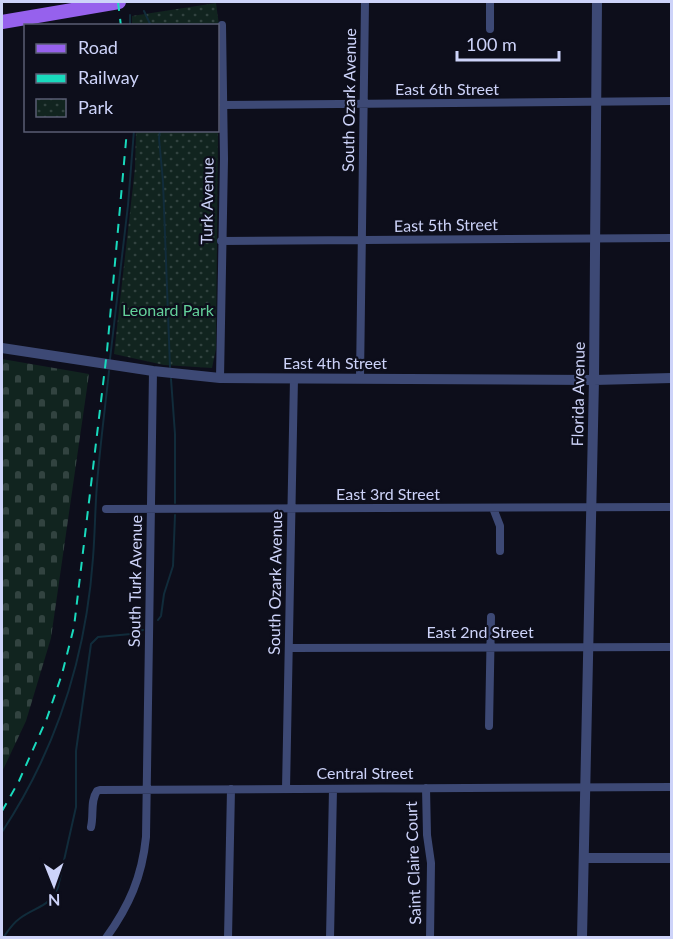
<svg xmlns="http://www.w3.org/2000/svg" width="673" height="939" font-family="Lato,sans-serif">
	<defs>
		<pattern id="cemetery-stones" width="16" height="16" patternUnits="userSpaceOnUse" patternTransform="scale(1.5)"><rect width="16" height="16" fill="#11241f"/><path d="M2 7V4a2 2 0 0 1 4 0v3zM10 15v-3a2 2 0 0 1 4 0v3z" fill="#324340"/></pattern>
		<pattern id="park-dots" width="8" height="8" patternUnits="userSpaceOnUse" patternTransform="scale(1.5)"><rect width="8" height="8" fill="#11241f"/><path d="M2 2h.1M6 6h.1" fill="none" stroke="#324340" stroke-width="1.8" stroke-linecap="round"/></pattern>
	</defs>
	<rect width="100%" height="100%" fill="#0d0e1b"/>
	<path fill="url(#cemetery-stones)" d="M 2,359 L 89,374 L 51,638 L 26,721 L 2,772 Z"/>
	<path fill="url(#park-dots)" d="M 216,3 L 219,25 L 216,349 L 212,368 L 164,365 L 114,354 L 135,168 L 136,131 L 218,130 L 218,26 L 132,25 L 132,16 Z"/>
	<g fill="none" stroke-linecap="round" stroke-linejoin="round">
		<path stroke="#112c3b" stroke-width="2" d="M 144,11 L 151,26
			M 130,15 L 130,26
			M 160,130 L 159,138 L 163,182 L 170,367
			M 110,359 L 128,205 L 134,130
			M 171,379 L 175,434 L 175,503
			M 158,620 L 161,616 L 164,594 L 173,566 L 175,515
			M 2,832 C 56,750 86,656 93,558 C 95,533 95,509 97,484 C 100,446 105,409 109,371
			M 3,938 C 8,931 12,924 19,919 C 34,907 51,907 58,887 L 76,807 L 76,751 L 91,644 L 98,637 L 131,634 L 143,630"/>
		<path stroke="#3d4975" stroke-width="8" d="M 490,29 L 490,2
			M 223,105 L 672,101
			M 221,241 L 672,238
			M 220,378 L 224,159 L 222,25
			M 360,378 L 365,2
			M 493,508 L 500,526 L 500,551
			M 106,509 L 672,507
			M 289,648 L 672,647
			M 489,726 L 491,617
			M 426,788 L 427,835 L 431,863 L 430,938
			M 286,789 L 294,378
			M 91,827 C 94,815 90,801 97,791 L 100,790 L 672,787
			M 106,938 C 129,906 142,877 146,837 L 153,371
			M 228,938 L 231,789
			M 330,938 L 333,789"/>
		<path stroke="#3d4975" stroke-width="10" d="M 2,348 L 153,371 L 220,378 L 594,380 L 672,378
			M 584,858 L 672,858
			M 582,938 L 594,380 L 597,2"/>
		<path stroke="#9661ed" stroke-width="14" d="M 2,22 L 119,2"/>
		<path stroke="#19dabd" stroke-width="2" stroke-dasharray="9 8" stroke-linecap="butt" d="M 118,2 L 121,26
			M 2,811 L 19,781 L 47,718 L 62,674 L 74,627 L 107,351 L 127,130"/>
	</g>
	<g text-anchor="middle" stroke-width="4.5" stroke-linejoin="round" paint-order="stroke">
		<g font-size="16" fill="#cdd3f9" stroke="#0d0e1b">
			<text x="447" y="95">East 6th Street</text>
			<text transform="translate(349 100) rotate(-89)" y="6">South Ozark Avenue</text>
			<text transform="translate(207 201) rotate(-89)" y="6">Turk Avenue</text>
			<text transform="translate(446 225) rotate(-1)" y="6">East 5th Street</text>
			<text x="335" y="369">East 4th Street</text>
			<text transform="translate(578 394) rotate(-89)" y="6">Florida Avenue</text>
			<text x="388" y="500">East 3rd Street</text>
			<text transform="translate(135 581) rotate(-89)" y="6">South Turk Avenue</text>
			<text transform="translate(275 583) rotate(-89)" y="6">South Ozark Avenue</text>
			<text x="480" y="638">East 2nd Street</text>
			<text x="365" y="779">Central Street</text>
			<text transform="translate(413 863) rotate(-92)" y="6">Saint Claire Court</text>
		</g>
		<g font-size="16" fill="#63d09a" stroke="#0d0e1b">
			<text x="168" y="316">Leonard Park</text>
		</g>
	</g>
	<rect width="673" height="939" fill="none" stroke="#cdd3f9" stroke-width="6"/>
	<rect x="24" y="24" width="195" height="108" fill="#0d0e1b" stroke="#5a5d74" stroke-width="1.5"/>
	<rect x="36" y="44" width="30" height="9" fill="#9661ed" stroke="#5a5d74" stroke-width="1.5"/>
	<text x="78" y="54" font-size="18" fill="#cdd3f9">Road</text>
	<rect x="36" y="74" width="30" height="9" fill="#19dabd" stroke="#5a5d74" stroke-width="1.5"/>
	<text x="78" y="84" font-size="18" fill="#cdd3f9">Railway</text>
	<rect x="36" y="99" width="30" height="18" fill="url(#park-dots)" stroke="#5a5d74" stroke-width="1.5"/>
	<text x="78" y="114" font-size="18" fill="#cdd3f9">Park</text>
	<g transform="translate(54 885) rotate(179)" stroke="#0d0e1b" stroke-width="4.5" paint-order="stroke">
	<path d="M0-4.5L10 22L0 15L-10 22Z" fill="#cdd3f9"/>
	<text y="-9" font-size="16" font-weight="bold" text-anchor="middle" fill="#cdd3f9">N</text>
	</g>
	<path d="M457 51v9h102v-9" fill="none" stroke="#cdd3f9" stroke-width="3"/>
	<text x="466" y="51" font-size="18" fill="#cdd3f9" stroke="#0d0e1b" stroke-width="4.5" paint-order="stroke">100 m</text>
</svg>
